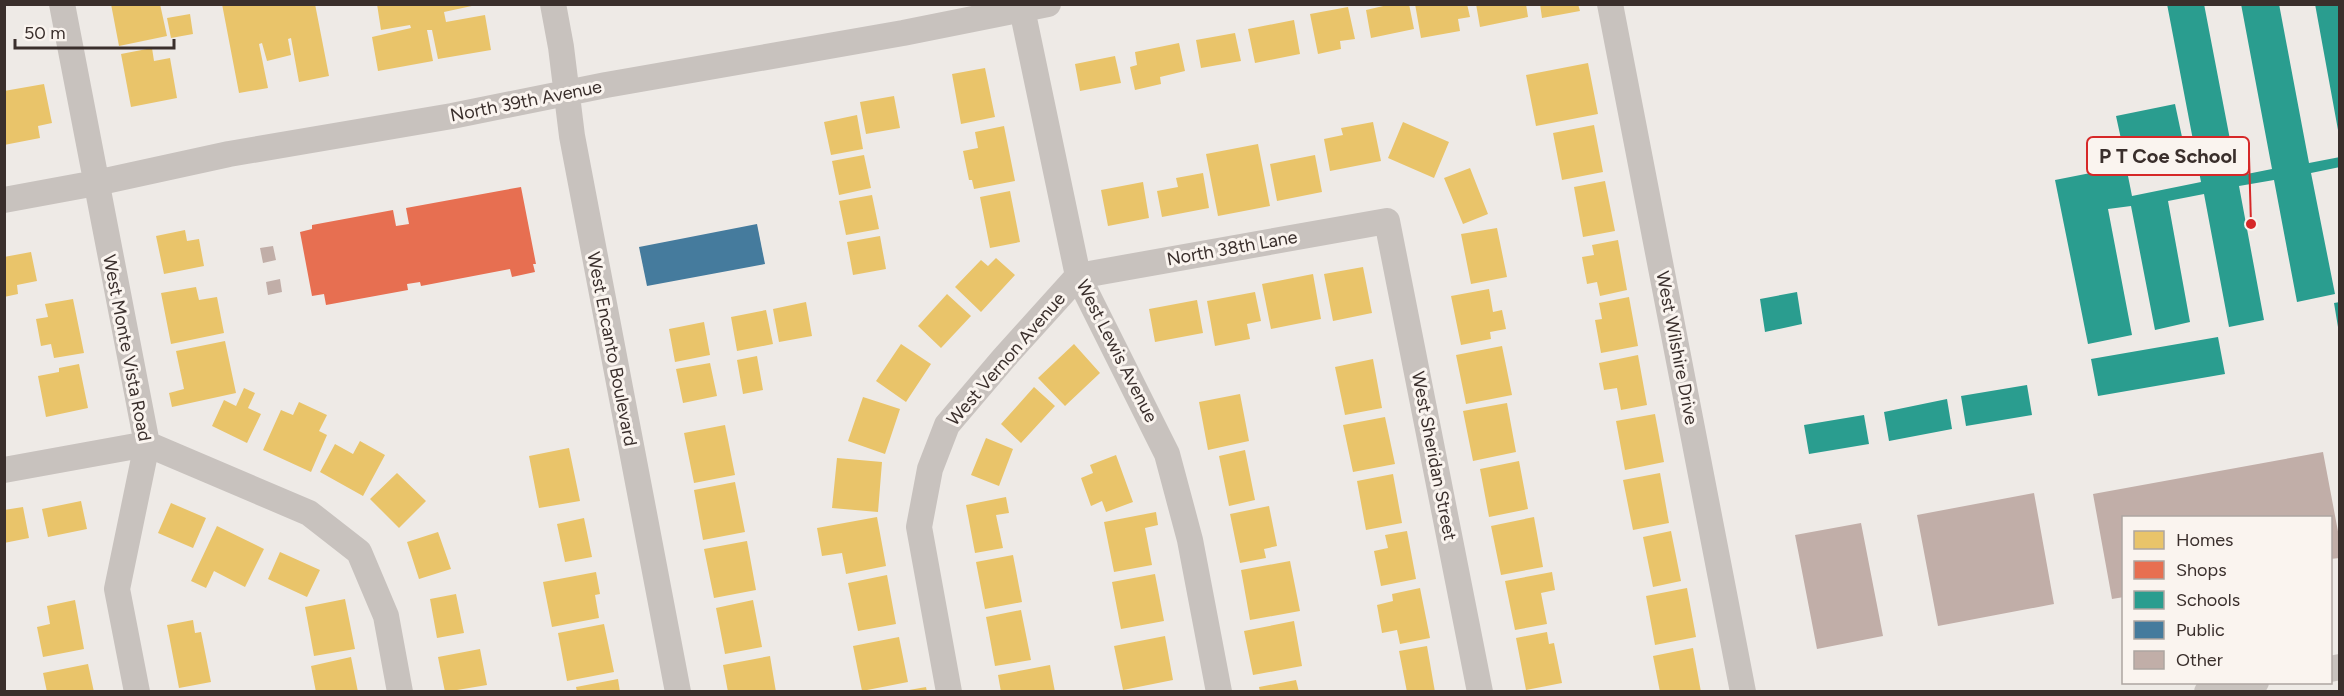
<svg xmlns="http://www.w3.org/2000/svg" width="2344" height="696" font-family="Figtree,sans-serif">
	<rect width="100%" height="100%" fill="#eeeae6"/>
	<path fill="#e9c46a" d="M 111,4 L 160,4 L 167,36 L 119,46 Z
		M 222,4 L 315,4 L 329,76 L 299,82 L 291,38 L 288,39 L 291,55 L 267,61 L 262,43 L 259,44 L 268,88 L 239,93 Z
		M 377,4 L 481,4 L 444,12 L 446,22 L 485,15 L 491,50 L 438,59 L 432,30 L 427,30 L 433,61 L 378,71 L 372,37 L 411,28 L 410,25 L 381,30 Z
		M 1392,4 L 1409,4 L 1414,29 L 1371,38 L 1366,10 Z
		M 1415,4 L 1467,4 L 1470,17 L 1458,19 L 1460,31 L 1421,38 Z
		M 1476,4 L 1526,4 L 1528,17 L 1480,27 Z
		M 1540,4 L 1578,4 L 1580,11 L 1542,18 Z
		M 1348,7 L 1355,39 L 1340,41 L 1341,49 L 1318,54 L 1310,14 Z
		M 190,14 L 193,34 L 171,38 L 167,18 Z
		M 1294,20 L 1300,54 L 1255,63 L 1248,29 Z
		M 1235,33 L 1241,61 L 1201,68 L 1196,40 Z
		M 1179,43 L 1185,71 L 1160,77 L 1161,84 L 1135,90 L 1130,67 L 1137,65 L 1135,52 Z
		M 152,48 L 154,61 L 170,58 L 177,98 L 131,107 L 121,54 Z
		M 1115,56 L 1121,83 L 1080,91 L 1075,64 Z
		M 1588,63 L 1598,114 L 1536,126 L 1526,75 Z
		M 985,68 L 995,117 L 961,124 L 952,74 Z
		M 44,84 L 52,123 L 38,126 L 40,138 L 4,145 L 4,91 Z
		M 894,96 L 900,128 L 866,134 L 860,102 Z
		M 857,115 L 863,149 L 831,155 L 824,122 Z
		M 1373,122 L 1381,161 L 1330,171 L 1324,139 L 1343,135 L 1341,128 Z
		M 1403,122 L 1449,142 L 1434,178 L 1388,158 Z
		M 1594,125 L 1603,172 L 1562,180 L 1553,133 Z
		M 1004,126 L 1015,181 L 974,189 L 972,180 L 969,180 L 963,151 L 978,148 L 975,132 Z
		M 1258,144 L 1270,206 L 1218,216 L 1206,154 Z
		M 864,155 L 871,188 L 839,195 L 832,161 Z
		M 1315,155 L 1322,192 L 1277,201 L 1270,164 Z
		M 1470,168 L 1488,214 L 1463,224 L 1444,178 Z
		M 1203,173 L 1209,208 L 1162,217 L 1157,191 L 1178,187 L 1176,178 Z
		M 1605,181 L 1615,231 L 1583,237 L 1574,187 Z
		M 1143,182 L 1149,218 L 1108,226 L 1101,190 Z
		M 1010,191 L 1020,242 L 990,248 L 980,197 Z
		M 872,195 L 879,229 L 846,235 L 839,201 Z
		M 1497,228 L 1507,277 L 1471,284 L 1461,234 Z
		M 185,230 L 187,241 L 199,239 L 204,266 L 164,274 L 156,236 Z
		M 880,236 L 886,269 L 853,275 L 847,242 Z
		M 1618,240 L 1627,290 L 1600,296 L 1597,282 L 1587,284 L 1582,257 L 1594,255 L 1592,245 Z
		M 31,252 L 37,281 L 17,285 L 18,294 L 4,297 L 4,257 Z
		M 996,258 L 1015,275 L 981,312 L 955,287 L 981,260 L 988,266 Z
		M 1363,267 L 1372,313 L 1333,321 L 1324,274 Z
		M 1313,274 L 1321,319 L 1271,329 L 1262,284 Z
		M 196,287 L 199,300 L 217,297 L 224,333 L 171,344 L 161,293 Z
		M 1489,289 L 1493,312 L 1502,310 L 1506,329 L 1490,332 L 1491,339 L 1461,345 L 1451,296 Z
		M 1255,292 L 1261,321 L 1247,324 L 1250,339 L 1215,346 L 1207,301 Z
		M 947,294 L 971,316 L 941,348 L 918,326 Z
		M 1629,297 L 1638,346 L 1601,353 L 1595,320 L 1602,319 L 1599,303 Z
		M 73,299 L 84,353 L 54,358 L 51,344 L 41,346 L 36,319 L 48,317 L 45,304 Z
		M 1197,300 L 1203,333 L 1155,342 L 1149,309 Z
		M 806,302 L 812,336 L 779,342 L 773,309 Z
		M 766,310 L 773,344 L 737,351 L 731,317 Z
		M 704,322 L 710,355 L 675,362 L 669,329 Z
		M 225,341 L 236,393 L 172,407 L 169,393 L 184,389 L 176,351 Z
		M 901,344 L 931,364 L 906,402 L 876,381 Z
		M 1074,344 L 1100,373 L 1065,406 L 1038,378 Z
		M 1502,346 L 1512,395 L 1466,404 L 1456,355 Z
		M 1638,355 L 1647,405 L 1621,410 L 1617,388 L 1604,390 L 1599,363 Z
		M 757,356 L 763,390 L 743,394 L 737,360 Z
		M 1373,359 L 1382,408 L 1345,415 L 1335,367 Z
		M 710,363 L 717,396 L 683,403 L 676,369 Z
		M 79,364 L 88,408 L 46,417 L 38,376 L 59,372 L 59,368 Z
		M 1034,387 L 1055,406 L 1021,443 L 1001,424 Z
		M 244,388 L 255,393 L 248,408 L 261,414 L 247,443 L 212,426 L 224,400 L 236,406 Z
		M 1240,394 L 1249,441 L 1208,450 L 1199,402 Z
		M 863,397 L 900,409 L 885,454 L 848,441 Z
		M 299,402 L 327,415 L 319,431 L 327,435 L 311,472 L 263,450 L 281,410 L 293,415 Z
		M 1507,403 L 1516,452 L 1473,461 L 1463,411 Z
		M 1655,414 L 1664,462 L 1625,470 L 1616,421 Z
		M 1385,417 L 1395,464 L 1353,472 L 1343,425 Z
		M 725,425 L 735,475 L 694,483 L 684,433 Z
		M 986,438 L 1013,449 L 999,486 L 971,475 Z
		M 360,441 L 385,455 L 363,496 L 320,472 L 335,444 L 353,454 Z
		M 569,448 L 580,501 L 539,508 L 529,456 Z
		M 1245,450 L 1255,500 L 1229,506 L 1219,456 Z
		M 1116,455 L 1133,502 L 1106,512 L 1102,501 L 1091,506 L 1081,478 L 1093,473 L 1090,465 Z
		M 837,458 L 882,462 L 878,512 L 832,508 Z
		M 1519,461 L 1528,509 L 1489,517 L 1480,469 Z
		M 397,473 L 426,501 L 399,528 L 370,499 Z
		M 1660,473 L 1669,523 L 1633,530 L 1623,480 Z
		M 1393,474 L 1402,523 L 1366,530 L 1357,481 Z
		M 735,482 L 745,532 L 703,540 L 694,490 Z
		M 1006,497 L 1009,513 L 996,515 L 1003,548 L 975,553 L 966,505 Z
		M 81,501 L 87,529 L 48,537 L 42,509 Z
		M 171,503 L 206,518 L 193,548 L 158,533 Z
		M 1269,506 L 1277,546 L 1264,549 L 1266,558 L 1240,563 L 1230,514 Z
		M 23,507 L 29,538 L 4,543 L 4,510 Z
		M 1156,512 L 1158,525 L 1145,528 L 1152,565 L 1114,572 L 1104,522 Z
		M 877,517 L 886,566 L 846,574 L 842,553 L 822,556 L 817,528 Z
		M 1534,517 L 1543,567 L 1501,575 L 1491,526 Z
		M 584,518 L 592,557 L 565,562 L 557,524 Z
		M 217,526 L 264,549 L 245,587 L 214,571 L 206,588 L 191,581 Z
		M 1407,531 L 1416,579 L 1381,586 L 1374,551 L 1388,548 L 1385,535 Z
		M 1671,531 L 1681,581 L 1653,587 L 1643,537 Z
		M 438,532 L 451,569 L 419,579 L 407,542 Z
		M 747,541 L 756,590 L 714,598 L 704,549 Z
		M 280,552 L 320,570 L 307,597 L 268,579 Z
		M 1013,555 L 1022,602 L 985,609 L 976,562 Z
		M 1290,561 L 1300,611 L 1250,620 L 1241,570 Z
		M 596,572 L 600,594 L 595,595 L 599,618 L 552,627 L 543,582 Z
		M 1552,572 L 1555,590 L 1541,593 L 1547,624 L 1515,630 L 1505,581 Z
		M 1155,574 L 1164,621 L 1121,629 L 1112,582 Z
		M 887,575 L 896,624 L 858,631 L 848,583 Z
		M 1420,588 L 1430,638 L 1400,644 L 1397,630 L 1382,633 L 1377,605 L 1393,601 L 1392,594 Z
		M 1687,588 L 1696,637 L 1655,645 L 1646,596 Z
		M 456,594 L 464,633 L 437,638 L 430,599 Z
		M 345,599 L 355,649 L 314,656 L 305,607 Z
		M 75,600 L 84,649 L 43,657 L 37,627 L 50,624 L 47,606 Z
		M 753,600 L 762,647 L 725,654 L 716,608 Z
		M 1021,610 L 1031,660 L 995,666 L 986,617 Z
		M 193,620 L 195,633 L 201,632 L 211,682 L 179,688 L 167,625 Z
		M 1294,621 L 1302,666 L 1253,675 L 1244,631 Z
		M 604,624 L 614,672 L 567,681 L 558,633 Z
		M 1547,632 L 1549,644 L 1554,643 L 1562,683 L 1526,690 L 1516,638 Z
		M 1165,636 L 1173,680 L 1123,690 L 1114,646 Z
		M 899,637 L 908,682 L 862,691 L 853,646 Z
		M 1427,646 L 1435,692 L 1407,692 L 1399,651 Z
		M 1693,648 L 1701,692 L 1660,692 L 1653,656 Z
		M 480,649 L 487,685 L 445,692 L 438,657 Z
		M 770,656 L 776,692 L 728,692 L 723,665 Z
		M 351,657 L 358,692 L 316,692 L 311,666 Z
		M 88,664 L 94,692 L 47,692 L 43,673 Z
		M 1050,665 L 1055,692 L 1001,692 L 998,675 Z
		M 618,679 L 620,692 L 577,692 L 576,687 Z
		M 1296,680 L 1299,692 L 1260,692 L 1259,687 Z
		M 926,687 L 927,692 L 909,692 L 909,690 Z"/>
	<path fill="#e76f51" d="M 521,187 L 536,264 L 533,264 L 535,272 L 512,277 L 510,269 L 421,286 L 420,282 L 407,284 L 408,290 L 326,305 L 324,294 L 312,296 L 300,232 L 312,229 L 312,225 L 393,210 L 396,226 L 409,224 L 406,208 Z"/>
	<path fill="#2a9d8f" d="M 2167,4 L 2204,4 L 2237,176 L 2272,169 L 2241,4 L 2279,4 L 2309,163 L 2340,157 L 2340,167 L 2311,173 L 2335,294 L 2297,302 L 2274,180 L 2239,186 L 2264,320 L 2229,327 L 2204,194 L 2168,201 L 2190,322 L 2155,330 L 2131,206 L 2108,209 L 2132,335 L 2088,344 L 2055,180 L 2126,166 L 2132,196 L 2201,182 Z
		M 2315,4 L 2340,4 L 2340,130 L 2338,130 Z
		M 2175,104 L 2185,151 L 2126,162 L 2116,116 Z
		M 1797,292 L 1802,324 L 1765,332 L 1760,299 Z
		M 2340,302 L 2340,327 L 2338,327 L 2334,303 Z
		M 2218,337 L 2225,374 L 2098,396 L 2091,359 Z
		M 2027,385 L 2032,415 L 1966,426 L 1961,396 Z
		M 1947,399 L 1952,429 L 1889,441 L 1884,412 Z
		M 1864,415 L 1869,444 L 1809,454 L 1804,425 Z"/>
	<path fill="#457b9d" d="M 757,224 L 765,264 L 647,286 L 639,247 Z"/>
	<path fill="#c1aea8" d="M 273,246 L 276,260 L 263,263 L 260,248 Z
		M 280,279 L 282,292 L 268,295 L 266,282 Z
		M 2323,452 L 2340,542 L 2340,558 L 2330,559 L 2330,518 L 2124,518 L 2124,597 L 2112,599 L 2093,494 Z
		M 2034,493 L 2054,604 L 1938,626 L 1917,515 Z
		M 1861,523 L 1883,636 L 1817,649 L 1795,535 Z"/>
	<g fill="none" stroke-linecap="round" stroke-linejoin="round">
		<path stroke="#c8c2be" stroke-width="26" d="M 62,4 L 147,444 L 117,589 L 137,692
			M 553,4 L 561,47 L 572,136 L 678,692
			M 1610,4 L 1743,692
			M 1022,9 L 1078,276 L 1167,454 L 1190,540 L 1219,692
			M 4,200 L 96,183 L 229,154 L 452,116 L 606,85 L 903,33 L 1048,4
			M 4,470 L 147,444 L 309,513 L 359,552 L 386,616 L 400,692
			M 2330,669 L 2340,667
			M 949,692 L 919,527 L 930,469 L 947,425 L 1004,358 L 1078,276 L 1387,221 L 1480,692
			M 2207,692 L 2256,682"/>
	</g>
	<g text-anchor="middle" stroke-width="6" stroke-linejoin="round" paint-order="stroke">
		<g font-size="18" fill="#3a2f2c" stroke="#faf4ef">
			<text transform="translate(526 101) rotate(-11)" y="6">North 39th Avenue</text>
			<text transform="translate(1232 248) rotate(-10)" y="6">North 38th Lane</text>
			<text transform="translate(127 348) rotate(79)" y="6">West Monte Vista Road</text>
			<text transform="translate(1677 348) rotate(79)" y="6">West Wilshire Drive</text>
			<text transform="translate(612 349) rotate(79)" y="6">West Encanto Boulevard</text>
			<text transform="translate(1117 351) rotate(63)" y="6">West Lewis Avenue</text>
			<text transform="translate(1006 359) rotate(-49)" y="6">West Vernon Avenue</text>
			<text transform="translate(1434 456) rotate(79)" y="6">West Sheridan Street</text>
		</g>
	</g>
	<path fill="none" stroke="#d62828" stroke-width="2" d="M2251 224L2249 156"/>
	<circle fill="#d62828" stroke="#faf4ef" stroke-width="2" cx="2251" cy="224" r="6"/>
	<rect fill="#faf4ef" stroke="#d62828" stroke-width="2" x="2087" y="137" width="162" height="38" rx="6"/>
	<g font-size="20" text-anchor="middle" font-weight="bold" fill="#3a2f2c">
		<text x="2168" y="163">P T Coe School</text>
	</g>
	<rect width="2344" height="696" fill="none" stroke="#3a2f2c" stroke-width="12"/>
	<rect x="2122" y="516" width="210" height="168" fill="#faf4ef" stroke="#ada5a1" stroke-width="1.5"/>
	<rect x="2134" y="531" width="30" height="18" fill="#e9c46a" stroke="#ada5a1" stroke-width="1.5"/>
	<text x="2176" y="546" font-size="18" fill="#3a2f2c">Homes</text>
	<rect x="2134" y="561" width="30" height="18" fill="#e76f51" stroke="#ada5a1" stroke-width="1.5"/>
	<text x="2176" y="576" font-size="18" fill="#3a2f2c">Shops</text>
	<rect x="2134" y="591" width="30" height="18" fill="#2a9d8f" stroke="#ada5a1" stroke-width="1.5"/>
	<text x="2176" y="606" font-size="18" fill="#3a2f2c">Schools</text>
	<rect x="2134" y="621" width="30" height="18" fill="#457b9d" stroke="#ada5a1" stroke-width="1.5"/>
	<text x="2176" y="636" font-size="18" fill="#3a2f2c">Public</text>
	<rect x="2134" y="651" width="30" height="18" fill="#c1aea8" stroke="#ada5a1" stroke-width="1.5"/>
	<text x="2176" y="666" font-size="18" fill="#3a2f2c">Other</text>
	<path d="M15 39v9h159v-9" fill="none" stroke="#3a2f2c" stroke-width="3"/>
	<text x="24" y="39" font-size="18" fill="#3a2f2c" stroke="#faf4ef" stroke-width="4.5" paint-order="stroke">50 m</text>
</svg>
